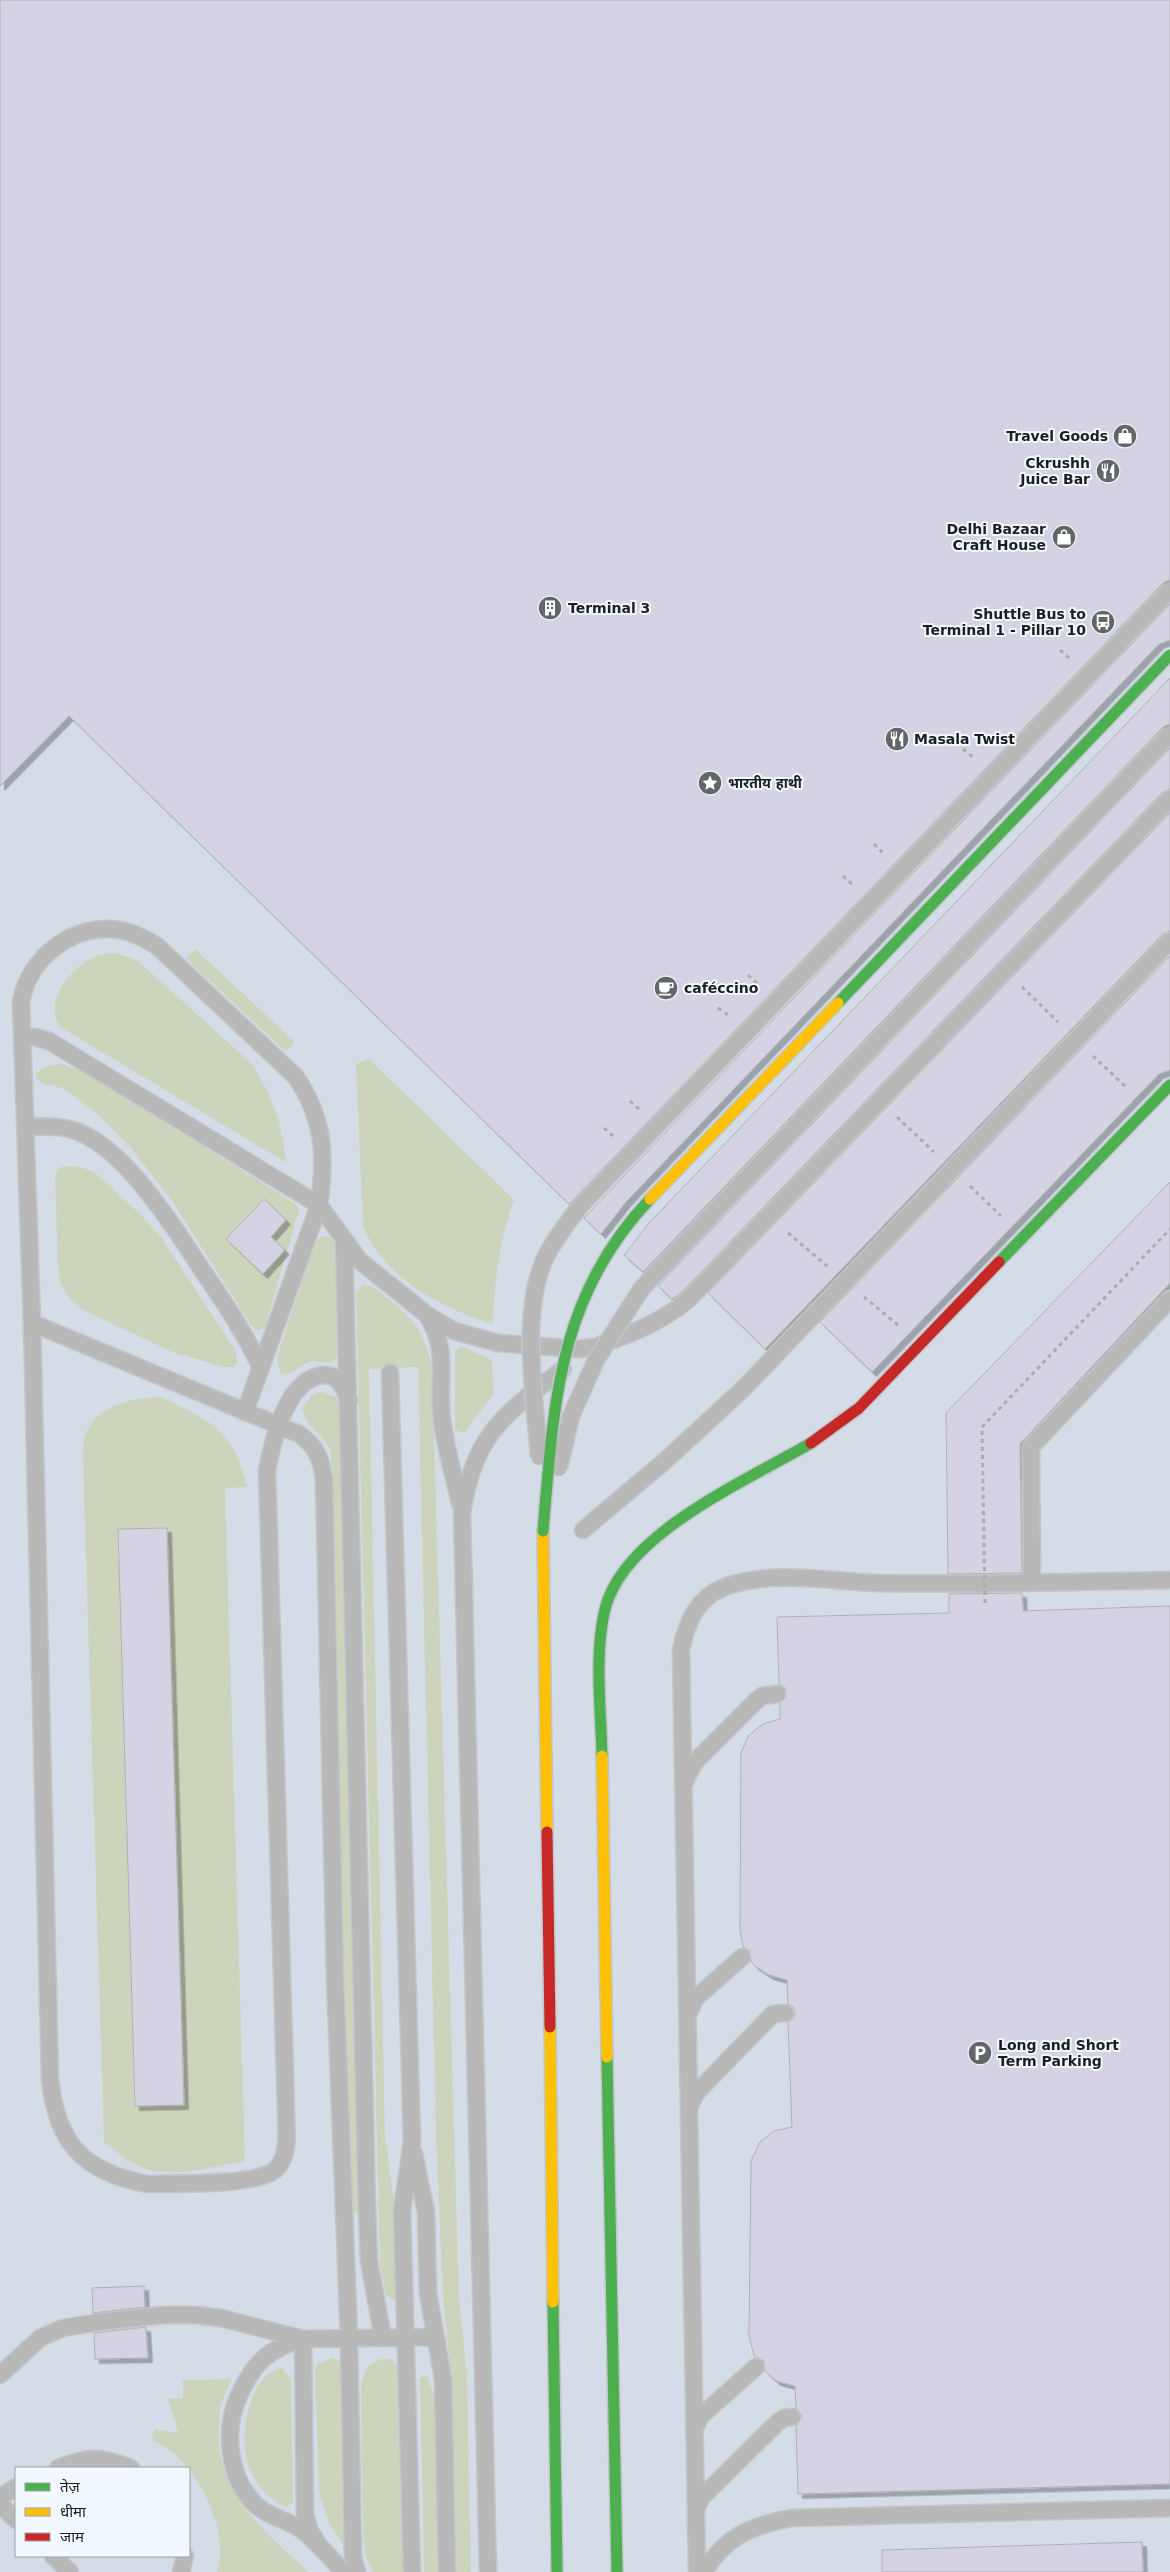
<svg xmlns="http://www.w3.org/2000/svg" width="1170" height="2572" font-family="'DejaVu Sans','Noto Sans Devanagari',sans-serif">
	<defs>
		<filter id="shadow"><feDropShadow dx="4.5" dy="4.5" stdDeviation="0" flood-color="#0004"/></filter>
	</defs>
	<rect width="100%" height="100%" fill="#e6ebf0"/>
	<path fill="#d4dde7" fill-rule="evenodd" d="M 0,0 L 1170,0 L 1170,2572 L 0,2572 ZM 16,2468 L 189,2468 L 189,2556 L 16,2556 Z"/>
	<path fill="#cdd4bc" d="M 195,949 L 295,1042 L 286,1052 L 186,959 Z
		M 115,953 L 137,960 L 252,1064 L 267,1090 L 279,1121 L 287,1163 L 60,1027 C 43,1002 70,969 92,958 C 99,954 108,954 115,953 Z
		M 369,1059 L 514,1200 C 500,1241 494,1280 493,1324 C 443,1309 384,1278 363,1226 L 356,1064 Z
		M 62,1064 L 87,1073 L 296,1204 L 299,1210 L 265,1328 L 255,1331 L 172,1201 L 131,1148 L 96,1113 L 65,1089 L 42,1083 L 36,1078 L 36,1073 L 48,1066 Z
		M 64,1166 L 76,1166 L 93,1171 L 142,1216 L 161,1237 L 236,1351 L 237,1363 L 233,1367 L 224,1367 L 172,1352 L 83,1310 L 69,1298 L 61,1284 L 58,1270 L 55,1177 L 58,1169 Z
		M 327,1236 L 333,1239 L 336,1246 L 339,1355 L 331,1363 L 311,1361 L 286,1375 L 280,1373 L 277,1357 L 315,1242 L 321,1237 Z
		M 363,1285 C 373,1285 378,1290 386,1297 C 413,1318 424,1332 432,1366 L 459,2299 L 467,2375 L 471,2572 L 456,2572 L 451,2376 L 443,2299 L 436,2134 L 418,1367 L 369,1369 L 385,2135 L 395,2208 L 398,2297 L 393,2300 L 386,2296 L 380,2264 L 356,1292 Z
		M 461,1346 L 492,1360 L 494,1393 L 464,1433 L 455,1430 L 455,1351 Z
		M 322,1392 L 337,1397 L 342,1406 L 362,2214 L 350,2213 L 331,1455 C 328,1434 306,1430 302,1409 L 312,1395 Z
		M 160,1397 C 208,1418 236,1432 247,1487 L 225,1488 L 245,2161 C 218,2166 172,2178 146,2169 C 130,2164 117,2152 104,2142 L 83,1460 C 83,1452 83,1440 86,1433 C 98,1404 133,1398 160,1397 Z
		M 332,2358 L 340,2362 L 343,2372 L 348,2538 L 342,2543 L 329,2523 L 319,2491 L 315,2373 L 317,2364 Z
		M 381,2359 L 390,2359 L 399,2366 L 407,2572 L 373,2572 L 366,2557 L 363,2536 L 361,2383 C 365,2370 368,2363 381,2359 Z
		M 282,2368 L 291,2379 L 293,2503 L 285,2507 C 268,2497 260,2490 251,2472 C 237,2443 246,2375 282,2368 Z
		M 427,2376 L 436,2402 L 439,2572 L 424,2572 L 420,2378 Z
		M 232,2379 C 228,2387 224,2395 221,2404 C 219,2411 219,2419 219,2427 C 214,2490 266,2533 308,2572 L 217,2572 C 229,2532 204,2484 178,2457 C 172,2450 161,2445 152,2440 L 154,2429 L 178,2433 L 168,2398 L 183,2398 L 183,2380 Z"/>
	<path fill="#d5d2e3" stroke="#b0b1b5" filter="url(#shadow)" d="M 0,0 L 1170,0 L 1170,580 L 1163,583 L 569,1204 L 69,716 L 0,786 Z
		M 1170,604 L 1170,640 L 1159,644 L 626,1202 L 601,1234 L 584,1218 Z
		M 1170,678 L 1170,724 L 1163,727 L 643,1272 L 624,1255 L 649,1223 Z
		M 1170,748 L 1170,789 L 1163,792 L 681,1293 L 672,1299 L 658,1286 Z
		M 1170,813 L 1170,931 L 1163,934 L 765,1349 L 708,1293 Z
		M 1170,956 L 1170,1070 L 1159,1074 L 872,1372 L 820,1322 Z
		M 1170,1182 L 1170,1283 L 1020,1444 L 1022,1573 L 948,1574 L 946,1413 Z
		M 264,1199 L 286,1220 L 271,1237 L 285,1250 L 263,1274 L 226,1239 Z
		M 167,1528 L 184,2105 L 135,2106 L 118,1529 Z
		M 1022,1593 L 1023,1611 L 1170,1606 L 1170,2484 L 798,2494 L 796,2426 L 802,2416 L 796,2408 L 795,2386 L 776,2381 L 765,2371 L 764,2361 L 754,2356 L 749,2335 L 751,2161 L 760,2142 L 774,2131 L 792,2127 L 788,2022 L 794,2018 L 795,2013 L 793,2007 L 788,2004 L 787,1980 L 769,1975 L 755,1966 L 751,1961 L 750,1951 L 743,1947 L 740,1930 L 741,1753 L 748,1736 L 763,1724 L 780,1719 L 780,1703 L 786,1697 L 785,1688 L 779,1684 L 777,1617 L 949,1613 L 949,1594 Z
		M 144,2286 L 145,2307 L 93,2313 L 92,2288 Z
		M 146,2327 L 148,2358 L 95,2359 L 94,2333 Z
		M 1142,2542 L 1143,2572 L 882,2572 L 882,2550 Z"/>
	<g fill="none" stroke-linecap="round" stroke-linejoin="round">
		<g stroke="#c2c6ca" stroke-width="19">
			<path id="lane" d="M 23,1037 L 35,1037 L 49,1041 L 319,1205 L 245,1412
				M 26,1127 C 48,1126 69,1125 89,1137 C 132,1161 175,1228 202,1270 C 224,1302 245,1333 261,1368
				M 344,1241 L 367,2208 L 369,2261 L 383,2338
				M 427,1315 C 448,1349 439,1372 441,1409 C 443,1440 453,1472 460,1503
				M 32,1323 L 50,2080 C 57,2144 84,2172 147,2184 C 174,2183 263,2187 278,2167 C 290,2152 286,2128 286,2111 L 267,1470 C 273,1440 287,1376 325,1375 C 340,1375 344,1389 349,1401
				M 600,1345 C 633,1333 661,1322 688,1300 L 1170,799
				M 390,1373 L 412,2142 L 402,2210 L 412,2572
				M 583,1530 L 666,1460 L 744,1388 L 1170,941
				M 1032,1582 L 1031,1447 L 1170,1299
				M 685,1782 L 694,1763 L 756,1701 L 762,1696 L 777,1694
				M 688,2015 L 695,1999 L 742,1957
				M 689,2108 L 696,2093 L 768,2019 L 773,2014 L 785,2013
				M 414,2154 L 426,2212 L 428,2293 L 443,2379 L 447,2572
				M 0,2375 L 40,2338 L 63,2328 L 99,2322 L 164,2315 L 196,2315 L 221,2318 L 303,2339 L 305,2513 L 309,2529 L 318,2544
				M 694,2429 L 701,2416 L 756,2367
				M 58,2468 C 89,2456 100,2456 131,2468
				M 0,2497 L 16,2487
				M 0,2504 L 16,2520
				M 696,2509 L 702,2497 L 777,2423 L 784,2418 L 792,2417
				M 53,2556 L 70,2572
				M 181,2572 L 185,2556
				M 343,2572 C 331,2558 318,2543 303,2531 C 290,2520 270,2518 257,2506 C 227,2478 223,2428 240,2393 C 255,2361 270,2348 303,2339 L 435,2337
				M 357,2572 L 353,2557 L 349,2338 L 335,1978 L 324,1479 C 321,1458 316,1446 299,1434 L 32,1323 L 21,1002 C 29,957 73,923 119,930 C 133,932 145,939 157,946 L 296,1077 C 324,1118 326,1156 319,1205 L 360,1261 L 426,1314 L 454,1331 L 498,1343 L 577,1349 L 596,1347
				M 488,2572 L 462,1513 C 474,1435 503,1415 563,1369
				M 697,2572 L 681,1650 C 687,1619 700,1592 734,1584 C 781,1571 830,1581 877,1583 C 975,1585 1073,1582 1170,1580
				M 704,2572 C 725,2536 753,2525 792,2518 L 1170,2508"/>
		</g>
		<g stroke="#c2c6ca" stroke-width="14">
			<path id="fast" d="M 999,1262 L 1170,1085
				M 602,1756 C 601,1710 594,1654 605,1609 C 624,1533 748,1480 811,1443
				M 607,2057 L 617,2572
				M 553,2302 L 557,2572"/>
		</g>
		<g stroke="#c2c6ca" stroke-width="14">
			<path id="slow" d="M 543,1531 L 547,1832
				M 602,1756 L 607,2057
				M 550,2027 L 553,2302"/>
		</g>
		<g stroke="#c2c6ca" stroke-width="14">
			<path id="jam" d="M 811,1443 L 859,1408 L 999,1262
				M 547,1832 L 550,2027"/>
		</g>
		<path stroke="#abacad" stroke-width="3" stroke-dasharray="4 4" stroke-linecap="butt" d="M 963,749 L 974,758
			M 874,844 L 884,854
			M 843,876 L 854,886
			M 748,975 L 759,985
			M 1022,987 L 1058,1022
			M 718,1008 L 728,1015
			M 1093,1056 L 1127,1088
			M 630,1101 L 639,1109
			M 897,1117 L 934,1152
			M 604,1128 L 613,1136
			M 970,1186 L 1001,1216
			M 788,1233 L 827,1266
			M 864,1297 L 898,1325"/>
		<use href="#lane" stroke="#b9b8b9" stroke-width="16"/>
		<use href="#fast" stroke="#4caf50" stroke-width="11"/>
		<use href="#slow" stroke="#ffc107" stroke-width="11"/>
		<use href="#jam" stroke="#c62828" stroke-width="11"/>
		<g stroke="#c2c6ca" stroke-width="19" stroke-linecap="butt">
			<path id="lane-bridge" d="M 539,1457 C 535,1399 521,1318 543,1263 C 551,1243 567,1224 580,1206 L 1170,590
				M 559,1468 L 571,1416 L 596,1360 L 642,1288 L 1170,734"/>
		</g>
		<g stroke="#c2c6ca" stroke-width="14" stroke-linecap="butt">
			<path id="fast-bridge" d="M 838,1003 L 1170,655
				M 543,1531 C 554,1404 557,1297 650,1199"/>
		</g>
		<g stroke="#c2c6ca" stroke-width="14" stroke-linecap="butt">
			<path id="slow-bridge" d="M 650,1199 L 838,1003"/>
		</g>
		<path stroke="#abacad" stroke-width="3" stroke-dasharray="4 4" stroke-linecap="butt" d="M 1060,650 L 1069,658
			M 985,1603 L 982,1427 L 1170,1229"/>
		<use href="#lane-bridge" stroke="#b9b8b9" stroke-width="16"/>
		<use href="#fast-bridge" stroke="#4caf50" stroke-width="11"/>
		<use href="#slow-bridge" stroke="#ffc107" stroke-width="11"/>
	</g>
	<defs>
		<g id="shop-disc" transform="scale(1.25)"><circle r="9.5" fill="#626669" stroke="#f2f8ff"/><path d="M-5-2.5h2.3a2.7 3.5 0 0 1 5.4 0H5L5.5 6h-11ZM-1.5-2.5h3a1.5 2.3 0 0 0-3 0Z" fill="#fff"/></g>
		<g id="restaurant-disc" transform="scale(1.25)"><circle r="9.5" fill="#626669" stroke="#f2f8ff"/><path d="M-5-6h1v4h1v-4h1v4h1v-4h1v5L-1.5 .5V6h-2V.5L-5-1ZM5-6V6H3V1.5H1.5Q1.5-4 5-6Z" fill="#fff"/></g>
		<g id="building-disc" transform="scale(1.25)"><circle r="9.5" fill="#626669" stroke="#f2f8ff"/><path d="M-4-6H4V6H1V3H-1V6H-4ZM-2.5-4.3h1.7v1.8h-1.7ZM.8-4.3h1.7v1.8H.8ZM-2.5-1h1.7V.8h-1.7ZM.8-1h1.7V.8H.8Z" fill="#fff"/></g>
		<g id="bus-disc" transform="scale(1.25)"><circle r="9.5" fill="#626669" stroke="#f2f8ff"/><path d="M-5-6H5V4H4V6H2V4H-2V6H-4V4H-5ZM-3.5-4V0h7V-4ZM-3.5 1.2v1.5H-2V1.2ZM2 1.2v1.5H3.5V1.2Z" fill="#fff"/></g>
		<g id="sight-disc" transform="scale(1.25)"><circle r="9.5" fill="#626669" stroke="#f2f8ff"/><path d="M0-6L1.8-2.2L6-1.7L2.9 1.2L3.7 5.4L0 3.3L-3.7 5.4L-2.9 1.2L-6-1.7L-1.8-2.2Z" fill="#fff"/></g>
		<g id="cafe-disc" transform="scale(1.25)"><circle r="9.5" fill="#626669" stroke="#f2f8ff"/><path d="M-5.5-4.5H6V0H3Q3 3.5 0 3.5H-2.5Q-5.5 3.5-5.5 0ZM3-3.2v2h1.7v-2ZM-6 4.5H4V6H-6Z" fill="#fff"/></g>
		<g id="parking-disc" transform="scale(1.25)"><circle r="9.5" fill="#626669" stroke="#f2f8ff"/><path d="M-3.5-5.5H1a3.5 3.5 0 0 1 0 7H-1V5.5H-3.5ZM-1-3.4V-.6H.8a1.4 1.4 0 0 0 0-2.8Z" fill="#fff"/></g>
	</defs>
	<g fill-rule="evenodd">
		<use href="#shop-disc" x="1125" y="436"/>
		<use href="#restaurant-disc" x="1108" y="471"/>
		<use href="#shop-disc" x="1064" y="537"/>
		<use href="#building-disc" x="550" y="608"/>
		<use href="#bus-disc" x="1103" y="622"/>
		<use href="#restaurant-disc" x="897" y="739"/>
		<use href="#sight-disc" x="710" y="783"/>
		<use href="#cafe-disc" x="666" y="988"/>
		<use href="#parking-disc" x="980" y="2053"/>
	</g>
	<g text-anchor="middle" stroke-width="4" stroke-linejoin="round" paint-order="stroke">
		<g font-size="14" font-weight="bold" fill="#1b1e21" stroke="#f2f8ff" text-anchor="start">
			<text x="1108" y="441" text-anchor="end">Travel Goods</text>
			<text x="1090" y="468" text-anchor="end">Ckrushh<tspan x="1090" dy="16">Juice Bar</tspan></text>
			<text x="1046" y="534" text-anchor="end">Delhi Bazaar<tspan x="1046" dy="16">Craft House</tspan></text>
			<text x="568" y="613">Terminal 3</text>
			<text x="1086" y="619" text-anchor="end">Shuttle Bus to<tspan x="1086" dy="16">Terminal 1 - Pillar 10</tspan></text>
			<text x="914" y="744">Masala Twist</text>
			<text x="728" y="788">भारतीय हाथी</text>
			<text x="684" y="993">caféccino</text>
			<text x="998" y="2050">Long and Short<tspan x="998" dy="16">Term Parking</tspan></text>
		</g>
	</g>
	<rect x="15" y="2467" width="175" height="90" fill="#f2f8ff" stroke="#9ca1a6"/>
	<rect x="25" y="2483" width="25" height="8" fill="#4caf50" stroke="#9ca1a6"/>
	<text x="60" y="2492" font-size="15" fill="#1b1e21">तेज़</text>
	<rect x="25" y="2508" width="25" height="8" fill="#ffc107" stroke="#9ca1a6"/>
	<text x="60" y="2517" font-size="15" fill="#1b1e21">धीमा</text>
	<rect x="25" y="2533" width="25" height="8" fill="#c62828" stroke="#9ca1a6"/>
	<text x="60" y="2542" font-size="15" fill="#1b1e21">जाम</text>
</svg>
